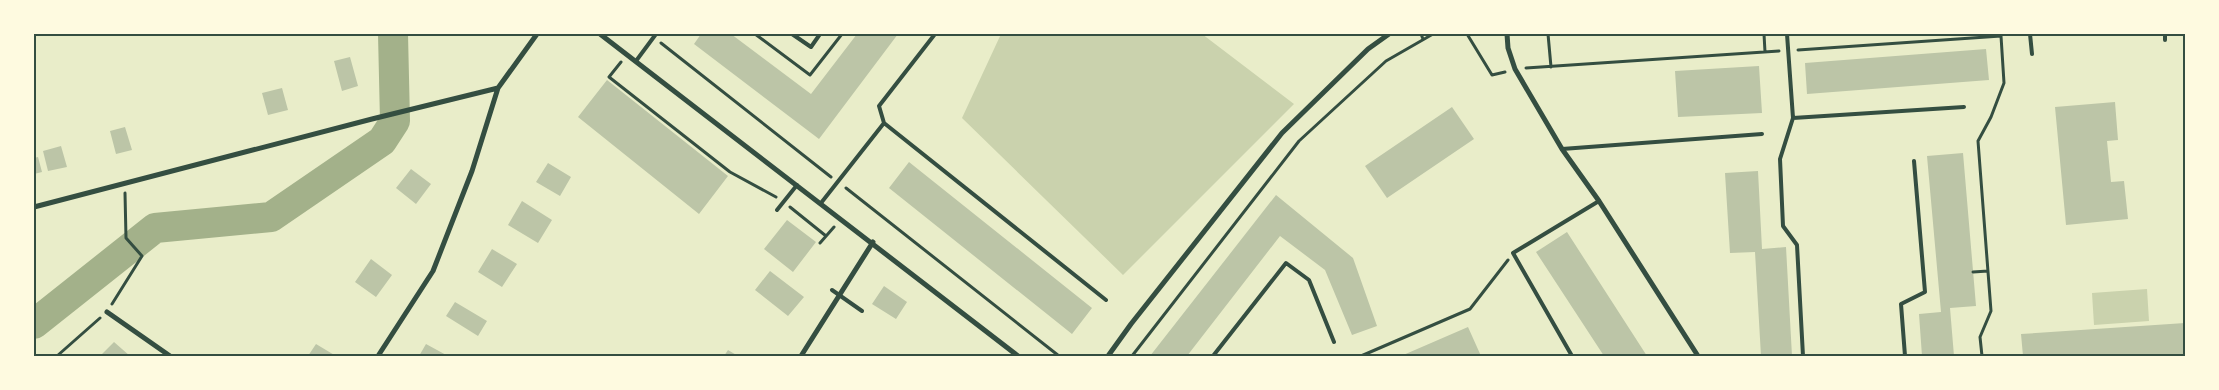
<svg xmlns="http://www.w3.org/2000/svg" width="2219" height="390" font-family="'Noto Serif',serif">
	<rect width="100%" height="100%" fill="#e9edc9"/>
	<path fill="#cad2ad" d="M 1001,34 L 1202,34 L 1294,104 L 1123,275 L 962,118 Z
		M 2147,289 L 2149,321 L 2094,325 L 2092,293 Z"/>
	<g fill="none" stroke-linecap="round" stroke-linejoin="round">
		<path stroke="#a3b18a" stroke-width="30" d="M 34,324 L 155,228 L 271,217 L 382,141 L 395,121 L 393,34"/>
	</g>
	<path fill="#bcc5a7" d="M 701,34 L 731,34 L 811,94 L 857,34 L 898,34 L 819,139 L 694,44 Z
		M 1986,49 L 1989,80 L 1807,94 L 1805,63 Z
		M 350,57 L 358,86 L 342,91 L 334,61 Z
		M 1759,66 L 1762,113 L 1678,117 L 1675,71 Z
		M 607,80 L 728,176 L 699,214 L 578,117 Z
		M 282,88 L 288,110 L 268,115 L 262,93 Z
		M 2115,102 L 2118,140 L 2107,141 L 2111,182 L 2124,181 L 2128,219 L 2066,225 L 2055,107 Z
		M 1452,107 L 1474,139 L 1387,198 L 1365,166 Z
		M 125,127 L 132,150 L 116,154 L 110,131 Z
		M 61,146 L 67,167 L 48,171 L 43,151 Z
		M 1963,153 L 1976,306 L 1950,308 L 1954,356 L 1922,356 L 1919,314 L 1941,312 L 1927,156 Z
		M 38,157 L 42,172 L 34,174 L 34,158 Z
		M 909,162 L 1092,308 L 1072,334 L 889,188 Z
		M 548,163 L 571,177 L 560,196 L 536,182 Z
		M 411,169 L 431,184 L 416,204 L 396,188 Z
		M 1758,171 L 1762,249 L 1786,247 L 1792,356 L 1761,356 L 1755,252 L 1730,253 L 1725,173 Z
		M 1276,195 L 1353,258 L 1377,326 L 1352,335 L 1325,270 L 1280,236 L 1187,356 L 1150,356 Z
		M 522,201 L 552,220 L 538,243 L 508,225 Z
		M 787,220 L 816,242 L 793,272 L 764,249 Z
		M 1567,232 L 1647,356 L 1604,356 L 1536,252 Z
		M 492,249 L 517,264 L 502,287 L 478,272 Z
		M 371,259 L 392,275 L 376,297 L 355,282 Z
		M 770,271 L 804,297 L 788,316 L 755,290 Z
		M 884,286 L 907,302 L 896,319 L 872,304 Z
		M 455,302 L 487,321 L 478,336 L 446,316 Z
		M 2185,323 L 2185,356 L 2023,356 L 2021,334 Z
		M 1468,327 L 1481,356 L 1401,356 Z
		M 114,342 L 130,356 L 100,356 Z
		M 316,344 L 336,356 L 308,356 Z
		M 426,344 L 448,356 L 419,356 Z
		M 728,350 L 738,356 L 724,356 Z"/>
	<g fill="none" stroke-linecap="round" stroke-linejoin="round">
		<path stroke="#344e41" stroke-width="3" d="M 755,34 L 810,75 L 842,34
			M 1421,34 L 1423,39
			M 1467,34 L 1492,75 L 1505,72
			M 1548,34 L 1551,67
			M 1764,34 L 1765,52
			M 661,43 L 831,177
			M 1798,50 L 2001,36 L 2004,83 L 1991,117 L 1978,141 L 1991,311 L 1980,337 L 1982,356
			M 621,62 L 609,77 L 730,172 L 776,197
			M 1526,68 L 1779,51
			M 846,188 L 1059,356
			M 790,207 L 826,236
			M 820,243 L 834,227
			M 1973,272 L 1988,271
			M 112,304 L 142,256 L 126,238 L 125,193
			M 57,356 L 100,318
			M 1132,356 L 1299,141 L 1386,61 L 1433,34
			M 1361,356 L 1470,309 L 1508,260"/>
		<path stroke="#344e41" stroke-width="4" d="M 792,34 L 811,47 L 820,34
			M 1787,34 L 1793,118 L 1780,159 L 1783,226 L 1797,245 L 1803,356
			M 2030,34 L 2032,54
			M 2165,34 L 2165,40
			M 636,61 L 656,34
			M 1793,118 L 1964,107
			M 884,123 L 879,106 L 935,34
			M 1562,149 L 1762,134
			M 821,203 L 884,123 L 1106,300
			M 777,210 L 797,185
			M 832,290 L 862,311
			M 1213,356 L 1286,263 L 1309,280 L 1334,342
			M 1572,356 L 1513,253 L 1599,201
			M 1905,356 L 1901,304 L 1925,292 L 1914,161"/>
		<path stroke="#344e41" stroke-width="5" d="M 600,34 L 1018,356
			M 1507,34 L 1508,48 L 1515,69 L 1562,149 L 1599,201 L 1698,356
			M 34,207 L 372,119 L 498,88
			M 107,312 L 170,356
			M 378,356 L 433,271 L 472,171 L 498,88 L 537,34
			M 801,356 L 873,242
			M 1108,356 L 1131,324 L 1282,133 L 1368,49 L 1389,34"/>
	</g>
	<rect width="2219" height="390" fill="none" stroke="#fefae0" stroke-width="70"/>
	<rect x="35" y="35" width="2149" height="320" fill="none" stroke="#344e41" stroke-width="2"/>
</svg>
